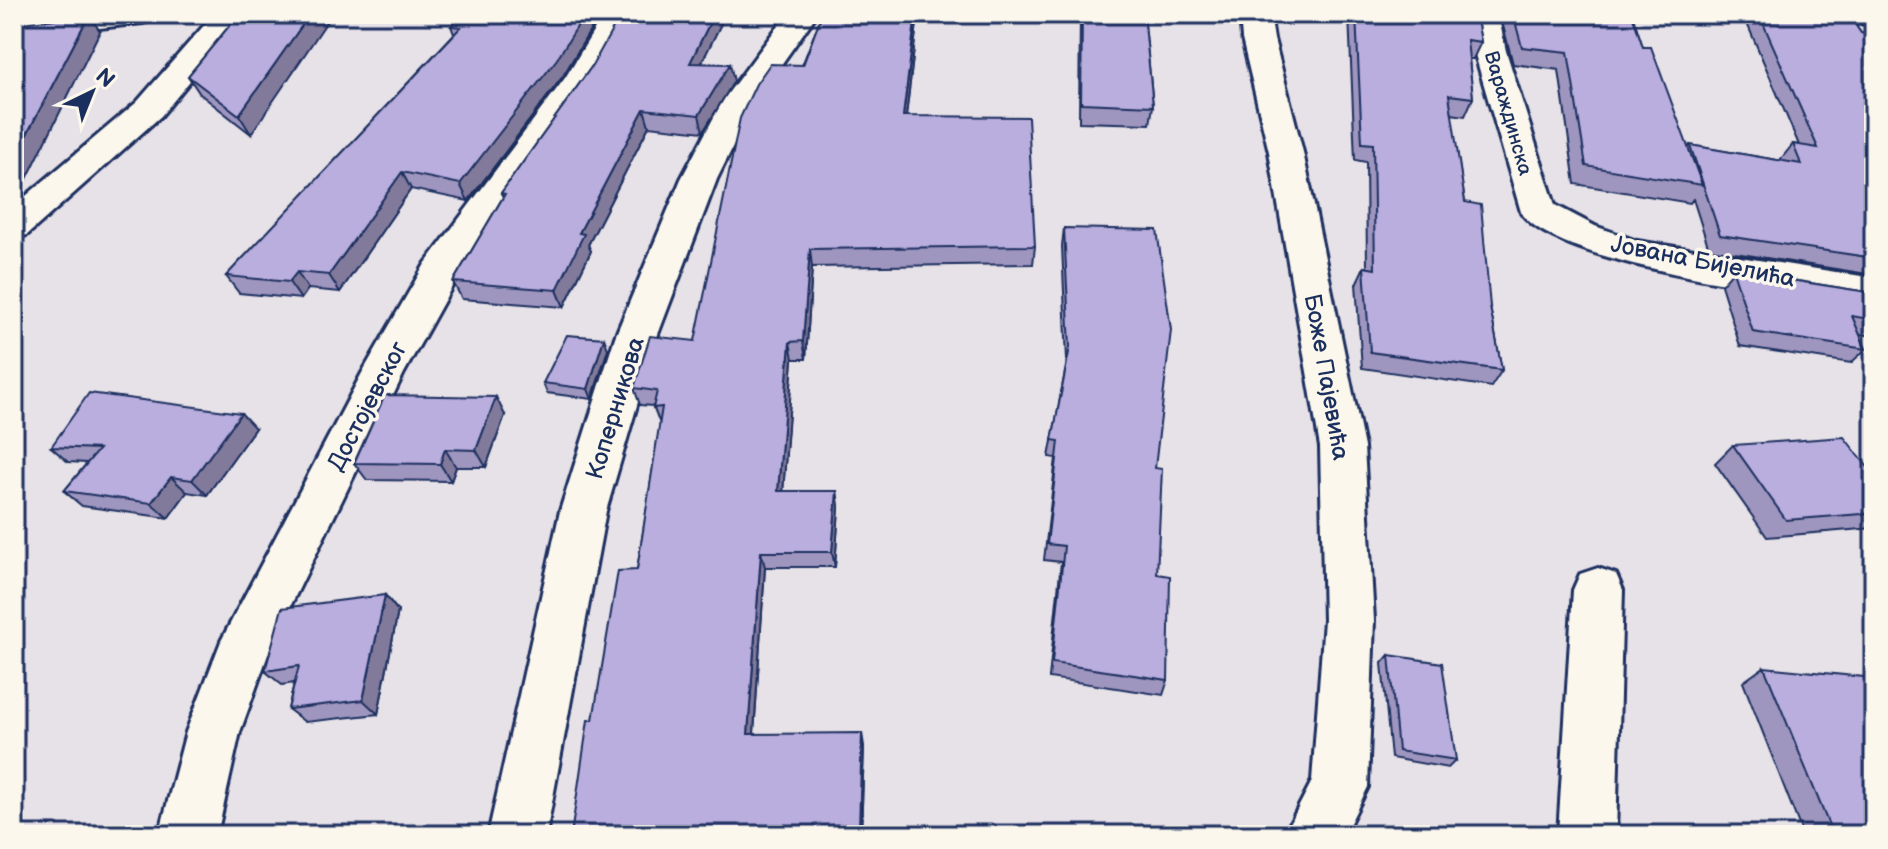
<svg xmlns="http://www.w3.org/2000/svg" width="1888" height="849" font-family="'Balsamiq Sans',sans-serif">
	<rect width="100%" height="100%" fill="#e7e1e8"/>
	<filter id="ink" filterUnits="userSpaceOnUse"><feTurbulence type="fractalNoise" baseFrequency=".0125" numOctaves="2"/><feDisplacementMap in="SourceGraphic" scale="16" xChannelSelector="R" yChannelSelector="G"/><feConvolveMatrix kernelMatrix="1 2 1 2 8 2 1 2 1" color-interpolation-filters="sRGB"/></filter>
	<g filter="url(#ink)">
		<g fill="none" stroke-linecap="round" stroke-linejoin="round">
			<g stroke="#1b2f5e" stroke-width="6">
				<path id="street" d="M 64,14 L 157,14 L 153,20 L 142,23 L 14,38 L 14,20 Z
					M 214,14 L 245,14 L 161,116 L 27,235 L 14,239 L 14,206 L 137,102 Z
					M 604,14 L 634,14 L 595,81 L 455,281 L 404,373 L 271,646 L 240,732 L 217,835 L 159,835 L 186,732 L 221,641 L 362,373 L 425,264 L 565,78 Z
					M 787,14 L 817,14 L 756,100 L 717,179 L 657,337 L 606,511 L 546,835 L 488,835 L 560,511 L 615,337 L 681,179 L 723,100 Z
					M 1240,14 L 1270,14 L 1274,39 L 1303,152 L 1364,447 L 1374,620 L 1368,787 L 1344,835 L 1284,835 L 1312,781 L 1324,620 L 1320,447 L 1269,152 L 1242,39 Z
					M 1468,14 L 1498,14 L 1506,51 L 1555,205 L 1595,226 L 1637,241 L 1874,278 L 1874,306 C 1805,295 1555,267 1521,212 L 1474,51 Z
					M 1598,568 L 1616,574 L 1623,590 L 1616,835 L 1558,835 L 1573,590 L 1580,574 Z"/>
			</g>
			<use href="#street" fill="#fbf7ec" fill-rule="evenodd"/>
		</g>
		<path fill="#9f96bf" stroke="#1b2f5e" stroke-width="2" d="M 239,14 L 251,134 L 200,94 L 188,76 Z
			M 461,14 L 563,76 L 468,201 L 411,189 L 340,292 L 308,289 L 301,299 L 239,293 L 226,276 L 454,34 L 451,26 Z
			M 822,14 L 918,14 L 906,116 L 1035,246 L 1033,264 L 812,267 L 806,359 L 793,359 L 783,491 L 837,491 L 839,507 L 835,567 L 765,567 L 754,734 L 864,746 L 861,835 L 571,835 L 593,720 L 637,570 L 660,424 L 653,406 L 640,405 L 634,388 L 695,341 Z
			M 1080,14 L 1144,14 L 1153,106 L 1150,124 L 1079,122 Z
			M 1349,14 L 1476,14 L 1481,42 L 1473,59 L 1469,59 L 1473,98 L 1465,116 L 1451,114 L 1465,202 L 1490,307 L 1502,370 L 1491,387 L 1362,368 L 1356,284 L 1364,267 L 1367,268 L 1366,162 L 1355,160 Z
			M 1500,14 L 1632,14 L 1643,47 L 1688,148 L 1690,145 L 1782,161 L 1781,159 L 1793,144 L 1799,145 L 1743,14 L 1874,14 L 1874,28 L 1863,25 L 1856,26 L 1861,33 L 1874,36 L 1874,275 L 1709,249 L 1693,199 L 1690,203 L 1575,184 L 1559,70 L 1513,64 Z
			M 702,63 L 734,81 L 703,132 L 649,126 L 588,245 L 591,251 L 564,307 L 462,299 L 453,282 L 503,197 L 501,193 L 592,66 Z
			M 1064,228 L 1155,468 L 1157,574 L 1168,680 L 1163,695 L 1049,678 L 1061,562 L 1044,560 L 1056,458 L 1049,457 L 1067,361 L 1062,246 Z
			M 1733,271 L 1874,293 L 1874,336 L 1860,334 L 1866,349 L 1851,363 L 1740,346 L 1721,285 Z
			M 608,349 L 592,399 L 547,393 L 543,383 Z
			M 505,415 L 486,467 L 456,467 L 451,481 L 367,480 L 354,463 Z
			M 255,428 L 207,495 L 187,492 L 168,518 L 82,506 L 64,491 L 87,463 L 68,462 L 51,447 Z
			M 1733,445 L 1874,475 L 1874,528 L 1767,537 L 1715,463 Z
			M 385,595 L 398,611 L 378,714 L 305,722 L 288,709 L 294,683 L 282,685 L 265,671 Z
			M 1389,655 L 1456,760 L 1448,768 L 1391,758 L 1382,663 Z
			M 1764,667 L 1874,835 L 1803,835 L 1743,682 Z"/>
		<path fill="#827a9b" stroke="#1b2f5e" stroke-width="2" d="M 310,14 L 332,14 L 251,134 L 239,115 Z
			M 585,14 L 600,14 L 563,76 L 468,201 L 460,184 Z
			M 714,14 L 726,14 L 693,80 L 690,63 Z
			M 916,14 L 918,14 L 904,134 L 903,116 Z
			M 1860,14 L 1871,14 L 1863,25 L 1850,27 Z
			M 89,15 L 100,31 L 14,205 L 14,159 Z
			M 730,64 L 734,81 L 703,132 L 699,115 Z
			M 644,109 L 649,126 L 588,245 L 591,251 L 564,307 L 557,290 L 579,233 Z
			M 402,172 L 411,189 L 340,292 L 329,275 Z
			M 810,249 L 812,267 L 806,359 L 803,341 Z
			M 297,272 L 308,289 L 301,299 L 289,282 Z
			M 604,338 L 608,349 L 592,399 L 588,389 Z
			M 790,342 L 793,359 L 782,507 L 778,491 Z
			M 496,397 L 505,415 L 486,467 L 476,450 Z
			M 241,413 L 255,428 L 207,495 L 192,480 Z
			M 445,449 L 456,467 L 451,481 L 440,464 Z
			M 171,477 L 187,492 L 168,518 L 151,503 Z
			M 837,491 L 839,507 L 835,567 L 832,552 Z
			M 761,552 L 765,567 L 753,747 L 748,734 Z
			M 385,595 L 398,611 L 378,714 L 363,700 Z
			M 862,733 L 864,746 L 861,835 L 860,835 L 859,829 Z"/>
		<path fill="#b9aede" stroke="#1b2f5e" stroke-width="2" d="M 239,14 L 310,14 L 239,115 L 188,76 Z
			M 461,14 L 585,14 L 557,59 L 460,184 L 402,172 L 329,275 L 297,272 L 289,282 L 226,276 L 461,27 L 451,26 Z
			M 621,14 L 714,14 L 690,63 L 730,64 L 699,115 L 644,109 L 579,233 L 584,234 L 557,290 L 453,282 L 505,194 L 501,193 L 592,66 Z
			M 822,14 L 916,14 L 903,116 L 1028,117 L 1035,246 L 810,249 L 803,341 L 790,342 L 778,491 L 837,491 L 832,552 L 761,552 L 748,734 L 862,733 L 859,829 L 763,831 L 763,835 L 571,835 L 588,720 L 593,720 L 618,571 L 637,570 L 662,407 L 653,408 L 657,391 L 634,388 L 650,336 L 695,341 L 740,118 L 756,84 L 770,64 L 803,65 Z
			M 1082,14 L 1144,14 L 1153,106 L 1081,103 Z
			M 1356,14 L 1476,14 L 1481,42 L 1467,40 L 1473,98 L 1449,95 L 1465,202 L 1481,205 L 1490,307 L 1502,370 L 1370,352 L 1364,267 L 1375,269 L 1373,144 L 1362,143 Z
			M 1513,14 L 1632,14 L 1643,47 L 1651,47 L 1702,185 L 1586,166 L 1568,52 L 1522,47 Z
			M 1759,14 L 1860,14 L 1854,23 L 1861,33 L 1874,36 L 1874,258 L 1720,235 L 1690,145 L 1801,164 L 1793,144 L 1818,148 Z
			M 89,15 L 14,159 L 14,24 Z
			M 1064,228 L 1157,230 L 1171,330 L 1155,468 L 1162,469 L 1157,574 L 1170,576 L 1168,680 L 1052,663 L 1064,546 L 1047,544 L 1059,441 L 1052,440 L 1070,347 Z
			M 1733,271 L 1874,293 L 1874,320 L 1852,316 L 1866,349 L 1753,332 Z
			M 567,335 L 604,338 L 588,389 L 543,383 Z
			M 89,393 L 241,413 L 192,480 L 171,477 L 151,503 L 64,491 L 99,449 L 51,447 Z
			M 385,395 L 496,397 L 476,450 L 445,449 L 440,464 L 354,463 Z
			M 1844,437 L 1874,475 L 1874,513 L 1786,520 L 1733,445 Z
			M 385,595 L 363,700 L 288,709 L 299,666 L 265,671 L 282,608 Z
			M 1389,655 L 1442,663 L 1456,760 L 1398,751 Z
			M 1764,667 L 1874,678 L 1874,835 L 1833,835 Z"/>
	</g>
	<g text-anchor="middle" stroke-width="7" stroke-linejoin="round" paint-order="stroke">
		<g font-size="20" fill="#1b2f5e" stroke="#fbf7ec">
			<text transform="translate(1509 113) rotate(74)" y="7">Вараждинска</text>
		</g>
		<g font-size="24" fill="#1b2f5e" stroke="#fbf7ec">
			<text transform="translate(1703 261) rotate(11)" y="8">Јована Бијелића</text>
			<text transform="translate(1327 377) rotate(80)" y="8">Боже Пајевића</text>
			<text transform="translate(367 406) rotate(-62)" y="8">Достојевског</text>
			<text transform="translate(615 408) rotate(-73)" y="8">Коперникова</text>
		</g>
	</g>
	<rect width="1888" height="849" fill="none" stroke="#fbf7ec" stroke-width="48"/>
	<rect x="24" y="24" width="1840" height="801" fill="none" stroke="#1b2f5e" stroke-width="3" filter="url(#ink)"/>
	<g transform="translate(92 92) rotate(43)" stroke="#fbf7ec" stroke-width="6" paint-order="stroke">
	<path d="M0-6L14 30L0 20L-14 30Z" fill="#1b2f5e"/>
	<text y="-12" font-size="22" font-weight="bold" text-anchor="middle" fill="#1b2f5e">N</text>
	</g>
</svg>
